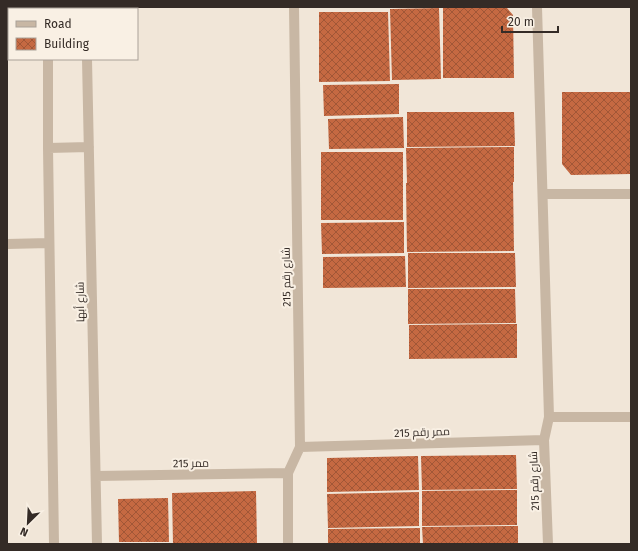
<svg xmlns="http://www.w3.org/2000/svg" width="638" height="551" font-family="'Fira Sans',Cairo,sans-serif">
	<defs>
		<pattern id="building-cross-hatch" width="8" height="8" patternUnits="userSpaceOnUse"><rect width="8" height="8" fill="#c56942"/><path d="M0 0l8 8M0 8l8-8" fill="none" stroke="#a15737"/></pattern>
	</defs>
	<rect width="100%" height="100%" fill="#f1e6d8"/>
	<path fill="url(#building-cross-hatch)" d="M 439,8 L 441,79 L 392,80 L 390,9 Z
		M 443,8 L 507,8 L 513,15 L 514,78 L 443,78 Z
		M 319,12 L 388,12 L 390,81 L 319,82 Z
		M 399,84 L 399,114 L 324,116 L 323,85 Z
		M 562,92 L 631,92 L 631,174 L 571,175 L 562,164 Z
		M 407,112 L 514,112 L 515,146 L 407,147 Z
		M 403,117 L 404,148 L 329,149 L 328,119 Z
		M 514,147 L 514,182 L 407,183 L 406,148 Z
		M 321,152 L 403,152 L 403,220 L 321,220 Z
		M 513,182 L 514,251 L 407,252 L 406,183 Z
		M 404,222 L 404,253 L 322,254 L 321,223 Z
		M 408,253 L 515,253 L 516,287 L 408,288 Z
		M 405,256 L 406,287 L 323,288 L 323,257 Z
		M 408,289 L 515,289 L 516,323 L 408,324 Z
		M 517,324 L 517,358 L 409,359 L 409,325 Z
		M 516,455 L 517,489 L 422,490 L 421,456 Z
		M 418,456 L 419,490 L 327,492 L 327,458 Z
		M 517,490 L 517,525 L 422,526 L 422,491 Z
		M 256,491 L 257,544 L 173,544 L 172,493 Z
		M 419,492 L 419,526 L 328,528 L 327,494 Z
		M 168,498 L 169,542 L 119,542 L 118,499 Z
		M 518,526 L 518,544 L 423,544 L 422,527 Z
		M 420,528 L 420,544 L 328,544 L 328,529 Z"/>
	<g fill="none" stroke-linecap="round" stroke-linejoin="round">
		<path stroke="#c8b7a4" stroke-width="10" d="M 48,7 L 48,9
			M 86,7 L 87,9
			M 537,7 L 549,417 L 544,440 L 548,544
			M 48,59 L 48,148 L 54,544
			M 87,59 L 97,544
			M 48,148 L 89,147
			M 543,194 L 631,194
			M 7,244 L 49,243
			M 549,417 L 631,417
			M 300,447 L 544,440
			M 96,476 L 288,473
			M 288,544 L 288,473 L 300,447 L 294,7"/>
	</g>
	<g text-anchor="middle" stroke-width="4" stroke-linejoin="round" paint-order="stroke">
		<g font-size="11" fill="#342b26" stroke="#f9f0e4">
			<text transform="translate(286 277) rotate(-91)" y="4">شارع رقم 215</text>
			<text transform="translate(80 302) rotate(-91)" y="4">شارع أبها</text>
			<text transform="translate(422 432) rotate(-2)" y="4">ممر رقم 215</text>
			<text transform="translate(191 463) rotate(-1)" y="4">ممر 215</text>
			<text transform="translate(534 481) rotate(-92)" y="4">شارع رقم 215</text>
		</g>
	</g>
	<rect width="638" height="551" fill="none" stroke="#342b26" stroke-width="16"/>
	<rect x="8" y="8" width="130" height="52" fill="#f9f0e4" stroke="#aaa198"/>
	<rect x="16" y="21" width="20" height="6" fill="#c8b7a4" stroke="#aaa198"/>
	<text x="44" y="28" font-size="12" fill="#342b26">Road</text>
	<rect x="16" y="38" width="20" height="12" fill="url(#building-cross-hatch)" stroke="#aaa198"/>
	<text x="44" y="48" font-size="12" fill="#342b26">Building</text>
	<g transform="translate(28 523) rotate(204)" stroke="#f9f0e4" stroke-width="3" paint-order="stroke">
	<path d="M0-3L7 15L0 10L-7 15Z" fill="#342b26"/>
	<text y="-6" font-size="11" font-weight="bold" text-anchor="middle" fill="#342b26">N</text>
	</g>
	<path d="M502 26v6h56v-6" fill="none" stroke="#342b26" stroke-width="2"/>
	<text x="508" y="26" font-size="12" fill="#342b26" stroke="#f9f0e4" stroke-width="3" paint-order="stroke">20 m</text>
</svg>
